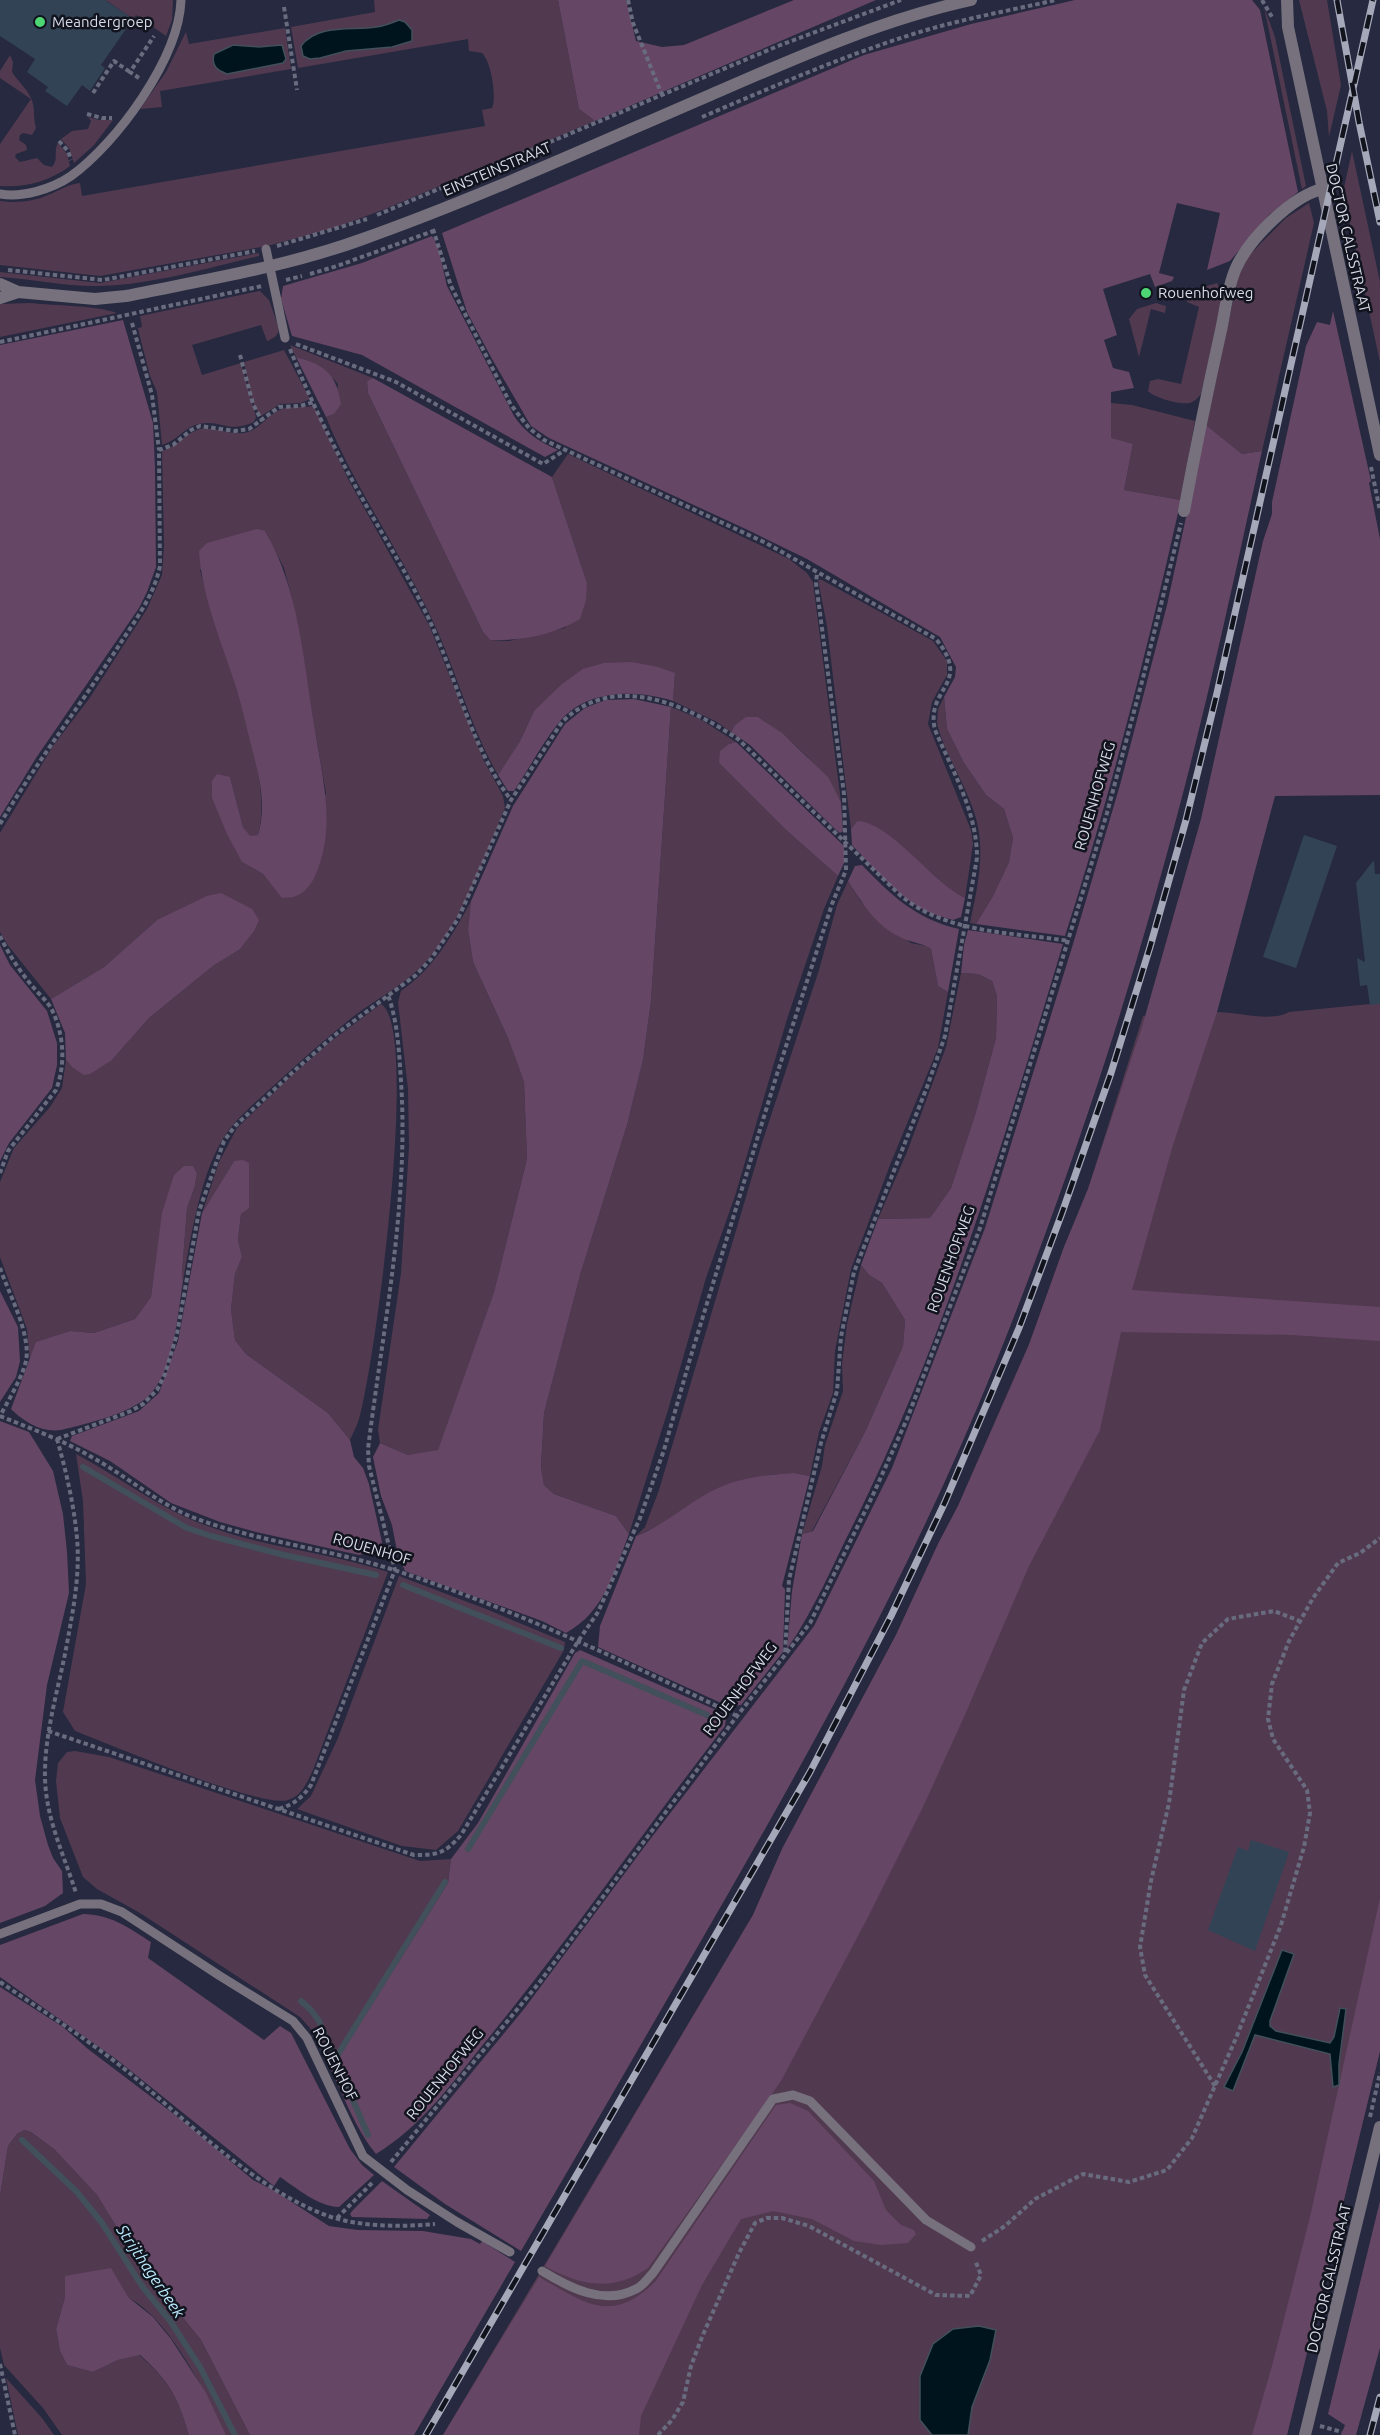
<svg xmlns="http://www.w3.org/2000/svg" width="1380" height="2435" font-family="Ubuntu,sans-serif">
	<rect width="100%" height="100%" fill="#26293f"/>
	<path fill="#513a50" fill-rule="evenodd" d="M 99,0 L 173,0 L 172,20 L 166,36 L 136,15 L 133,19 L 107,1 Z
		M 374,0 L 558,0 L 579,109 L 595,121 L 385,209 L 334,228 L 267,246 L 100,276 L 0,265 L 0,201 C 16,203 33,202 48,195 C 59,191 68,184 80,183 L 82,196 L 485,126 L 482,110 L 492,108 C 497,97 491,61 482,53 L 469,51 L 468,39 L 298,68 L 291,27 L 375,12 Z
		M 1299,0 L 1327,0 L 1341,85 L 1329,137 L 1327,111 Z
		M 1264,7 L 1275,37 L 1306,186 L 1302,189 Z
		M 285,28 L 291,69 L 160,91 L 162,107 L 140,109 L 166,72 L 186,32 L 189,44 Z
		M 10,55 L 13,62 L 12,72 C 19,83 30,91 33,104 C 35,113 33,117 36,128 L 32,135 L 23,133 L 20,135 L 19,140 L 26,145 L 27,150 L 16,154 L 15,157 L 20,162 L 37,158 L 44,165 L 52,167 C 59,159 53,151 58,143 L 67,154 L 70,166 C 50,181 25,188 0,186 L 0,144 L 31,99 L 0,78 L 0,71 Z
		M 88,117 L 99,120 L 113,120 L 94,145 L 74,163 L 69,148 L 61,139 L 72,131 L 88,129 L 91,121 Z
		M 1352,151 L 1380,282 L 1380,362 L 1343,192 Z
		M 1309,203 L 1314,223 L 1262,451 L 1242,454 L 1206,425 L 1238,278 L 1247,258 L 1261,243 L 1286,218 Z
		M 259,253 L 259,256 C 207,268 155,284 101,286 C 67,287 34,279 0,277 L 0,272 L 100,283 Z
		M 1217,283 L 1224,295 L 1201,394 C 1198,398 1195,401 1190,403 C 1179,405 1155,398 1148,391 L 1150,381 L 1158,379 L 1181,384 L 1199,307 L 1187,302 C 1191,288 1204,287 1217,283 Z
		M 260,291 L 269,300 L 279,328 C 279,335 273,339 267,341 L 261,325 L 192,345 L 202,375 L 241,363 L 256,417 L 254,422 C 227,434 221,419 199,424 C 184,427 177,441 162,445 L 157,392 L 150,376 L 139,333 L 138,328 L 142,327 L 140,316 Z
		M 30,303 C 56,306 94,305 117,313 L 0,337 L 0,304 Z
		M 1156,303 L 1166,306 L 1165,313 L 1151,309 L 1139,357 L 1129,319 L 1137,309 Z
		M 290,345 L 373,378 L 367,381 L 368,393 L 483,632 L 490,640 L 509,641 L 565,628 L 587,583 L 552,477 L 568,454 L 789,559 L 807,573 L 813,582 L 841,802 C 820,764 793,741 758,717 L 735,725 L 731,732 L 717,722 L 673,701 L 675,673 L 534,711 L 520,741 L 498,775 C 469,725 456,668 430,615 C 398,548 354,486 326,417 L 334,414 L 338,384 C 326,369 315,362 296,357 Z
		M 284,350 L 310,399 L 301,403 L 280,404 L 261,416 C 249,403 248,379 244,362 Z
		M 1111,403 L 1132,405 L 1195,421 L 1181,500 L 1124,490 L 1133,444 L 1111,439 Z
		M 314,406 L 347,477 L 429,625 L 484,761 L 503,796 L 505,808 C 482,862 462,926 420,968 C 400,987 375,1000 354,1016 C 325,1039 298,1063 271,1088 C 255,1103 236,1118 224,1137 C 200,1175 191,1237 183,1281 L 182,1273 L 187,1208 L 195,1186 L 197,1173 L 193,1166 L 159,1240 L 151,1297 L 135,1319 L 94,1333 L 70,1331 L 37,1342 L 30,1361 L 27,1329 L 0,1257 L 0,1182 L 14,1148 L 50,1107 L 62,1088 L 66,1060 L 72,1067 L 112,1060 L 149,1018 L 213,966 L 239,950 L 157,920 L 104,967 L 51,999 L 7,944 L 0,932 L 0,833 L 53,746 L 89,699 L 147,609 L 162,575 L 164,545 L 162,451 C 176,447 184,435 197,430 C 210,425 228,435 243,433 C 260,431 267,414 282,409 C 291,406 304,408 314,406 ZM 265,531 L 284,568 L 291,595 L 326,793 L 283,898 L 263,874 L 242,862 L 230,777 L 243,827 L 250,837 L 258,835 C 273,781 233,678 215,624 C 209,606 205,588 200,570 Z
		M 818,580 L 822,580 L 933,641 L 947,661 L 947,675 L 932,702 L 928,724 L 971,830 L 973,844 L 965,898 L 952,891 L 902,847 L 857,821 L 851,829 L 827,626 Z
		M 944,697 L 947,729 L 964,763 L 986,795 L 1004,809 L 1013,838 L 1009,862 L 993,896 L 976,924 L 970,923 C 978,885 987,847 973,809 C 963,780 945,754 937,724 L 938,709 Z
		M 671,707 L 700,719 L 736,742 L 729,744 L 719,763 L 785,829 L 838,876 L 824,909 L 787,1019 L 735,1196 L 706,1278 L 668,1410 L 629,1534 L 616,1516 L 554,1494 L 544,1485 L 541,1469 L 544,1413 L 581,1272 L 627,1125 L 643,1060 L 651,1001 Z
		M 848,881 L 861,902 L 911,943 L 926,946 L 931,949 L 938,986 L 948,992 L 938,1048 L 890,1165 L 851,1269 L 835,1351 L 833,1393 L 819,1432 L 810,1476 L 794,1473 L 768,1475 L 636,1536 L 645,1527 L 659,1490 L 762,1143 L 819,970 L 837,905 Z
		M 471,901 L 468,929 L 473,962 L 508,1038 L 524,1082 L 527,1159 L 494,1292 L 438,1451 L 408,1455 L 380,1443 L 378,1430 L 401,1273 L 409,1147 L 408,1089 L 398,1002 L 401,991 C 433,969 453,935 471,901 Z
		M 961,973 L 978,974 L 992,981 L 997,996 L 996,1038 L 975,1115 L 951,1188 L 930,1218 L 878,1219 L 907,1152 L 946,1047 Z
		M 1380,1003 L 1380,2051 L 1287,2435 L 443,2435 L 753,1915 L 783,1847 L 896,1635 L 938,1544 L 958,1506 L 1029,1344 L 1064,1247 L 1088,1189 L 1143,1016 C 1167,1015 1191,1012 1214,1012 C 1236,1011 1270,1023 1289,1012 Z
		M 381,1004 C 421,1028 374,1369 359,1419 C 357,1426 353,1433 350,1440 L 328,1413 L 246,1354 L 235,1340 L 231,1309 L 235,1274 L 242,1257 L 238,1240 L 241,1214 L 249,1207 L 249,1163 L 234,1161 L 202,1213 L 219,1162 L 237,1128 L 290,1077 L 330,1042 Z
		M 861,1265 L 869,1275 L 882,1283 L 905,1320 L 903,1346 L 866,1430 L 812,1531 L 802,1534 L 822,1466 L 825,1445 L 843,1391 L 842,1364 L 847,1324 Z
		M 76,1454 C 120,1477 158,1508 205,1525 C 264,1548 328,1552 388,1572 L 313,1770 C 307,1782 302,1796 288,1800 C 262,1809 109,1744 75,1731 L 63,1712 L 86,1584 L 83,1501 Z
		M 399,1576 L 486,1609 L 565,1642 L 564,1650 L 458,1831 L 436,1850 L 402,1846 L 297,1809 L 311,1796 L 338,1738 Z
		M 75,1751 L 109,1757 L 420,1861 L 451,1859 L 448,1883 L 331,2070 L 310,2028 L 300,2017 L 140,1913 L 97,1889 L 83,1877 L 60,1818 L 56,1781 L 58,1763 L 67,1752 Z
		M 24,2130 L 31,2132 L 54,2149 L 97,2195 L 138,2262 L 201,2340 L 250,2435 L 226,2435 C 206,2394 169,2317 127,2297 C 109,2287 85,2283 65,2277 L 65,2297 L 56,2329 L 60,2351 L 67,2365 L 93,2372 L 118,2360 L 139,2355 C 169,2381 178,2397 189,2435 L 62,2435 L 43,2408 L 4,2365 L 0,2348 L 0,2196 L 8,2146 L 17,2134 Z
		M 6,2378 L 42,2418 L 54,2435 L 18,2435 Z"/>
	<path fill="#664665" d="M 558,0 L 626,0 L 636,41 L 662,47 L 684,45 L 794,0 L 876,0 L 595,121 L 579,109 Z
		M 1075,0 L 1252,0 L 1260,10 L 1298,192 L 1269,215 L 1230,261 L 1207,270 L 1220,213 L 1177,203 L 1159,273 L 1174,277 L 1172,281 L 1155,287 L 1150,274 L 1103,289 L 1117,335 L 1104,340 L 1113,368 L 1129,372 L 1134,388 L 1111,392 L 1111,438 L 1133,444 L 1124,490 L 1181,500 C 1148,647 1111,793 1065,936 L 976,924 L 993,896 L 1009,862 L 1013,838 L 1004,809 L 986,795 L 964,763 L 947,729 L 944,697 L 955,677 L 956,667 L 940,637 L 807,559 L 750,531 L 549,438 L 531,426 L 492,359 L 467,312 L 442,233 L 864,55 L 971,24 Z
		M 432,236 L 438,247 L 447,286 L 514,416 C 525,433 540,442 558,450 L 545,457 L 362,355 L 292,336 L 281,299 L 283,286 L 362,263 Z
		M 1333,311 L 1371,481 L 1369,483 L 1380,539 L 1380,795 L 1275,796 L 1217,1012 L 1173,1145 L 1132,1290 L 1380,1307 L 1380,1341 L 1293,1335 L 1121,1332 L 1100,1430 L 1029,1566 L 964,1717 L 922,1809 L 867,1919 L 781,2081 L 648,2268 C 614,2292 580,2286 545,2266 L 753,1915 L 783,1847 L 896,1635 L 938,1544 L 958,1506 L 1029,1345 L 1064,1247 L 1088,1189 L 1142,1027 L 1201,819 L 1263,541 L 1272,514 L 1272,502 L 1306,346 L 1317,322 L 1330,325 Z
		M 123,320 L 153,423 L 155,467 L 156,567 L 147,592 L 139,608 L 36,758 L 0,817 L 0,345 Z
		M 296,357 C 325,365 336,373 341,404 L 334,414 L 326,417 Z
		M 373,378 L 552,477 L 587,583 L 586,600 L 580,619 C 554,635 520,641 490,640 L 483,632 L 368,393 L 367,381 Z
		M 1206,425 L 1242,454 L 1262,451 C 1237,566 1212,682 1182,797 C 1132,990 1069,1181 994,1367 C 912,1571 804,1763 694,1953 C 636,2053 579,2152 521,2251 L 445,2204 L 394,2167 L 524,2009 L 645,1846 L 814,1626 L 892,1468 L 985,1228 L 1073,944 L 1120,785 L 1167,605 Z
		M 257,529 L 265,531 C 299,589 303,659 314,724 C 321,772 336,821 318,869 C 314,879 308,892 296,896 C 292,898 287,897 282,898 L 263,874 L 242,862 L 227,834 L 212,798 L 212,781 L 217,774 L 230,777 L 243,827 L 250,836 L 258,835 C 267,805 259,775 251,745 C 246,726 242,706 236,687 C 222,643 202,598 199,551 L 207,543 Z
		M 632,662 L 658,667 L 675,673 L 673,701 C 634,689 584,689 557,725 C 541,745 529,769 514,791 L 508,791 L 498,775 L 520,741 L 534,711 L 562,684 L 583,669 L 604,663 Z
		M 634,699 L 671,707 L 651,1001 L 643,1060 L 627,1125 L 581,1272 L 544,1413 L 541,1468 L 544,1485 L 554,1494 L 616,1516 L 629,1534 C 614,1573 604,1612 566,1633 L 542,1621 L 405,1571 L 397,1551 L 392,1525 L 381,1496 L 373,1457 L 380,1443 L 408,1455 L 438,1450 L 494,1292 L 527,1159 L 524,1082 L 508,1038 L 473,962 L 468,929 L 471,901 L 513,806 L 565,724 L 585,708 L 595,704 L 606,700 Z
		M 746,717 L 758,717 L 782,733 L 828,777 L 841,802 L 843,831 L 840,833 L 836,830 L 750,745 L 731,732 L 735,725 Z
		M 736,742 L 844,846 L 844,863 L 838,876 L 785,829 L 719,763 L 720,751 L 729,744 Z
		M 857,821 C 890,822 932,882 965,898 L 961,917 L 953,920 C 944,917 935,915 926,911 C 898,897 874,868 852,845 L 851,829 Z
		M 862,865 C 892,896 916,919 959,929 L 948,992 L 938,986 L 931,949 C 923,943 909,942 900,937 C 876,926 862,903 848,881 L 855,866 Z
		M 221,893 L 252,909 L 259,920 L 254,931 L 239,950 L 213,966 L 149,1018 L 112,1060 L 90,1074 L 84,1075 L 72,1067 L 66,1060 L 65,1033 L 51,999 L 104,967 L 157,920 L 207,896 Z
		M 968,930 L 1063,944 C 1004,1139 946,1337 855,1521 C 833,1564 815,1609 787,1649 L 792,1591 L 802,1534 L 813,1531 L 866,1430 L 903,1346 L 905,1320 L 882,1283 L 869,1275 L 861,1265 L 878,1219 L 930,1218 L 951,1188 L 975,1115 L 996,1038 L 997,996 L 992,981 L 978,974 L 961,973 L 964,945 Z
		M 0,945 L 10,965 L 47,1011 L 57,1043 L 57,1065 L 52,1088 L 9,1143 L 0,1161 Z
		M 243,1160 L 249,1163 L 249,1208 L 241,1214 L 238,1240 L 242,1257 L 235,1274 L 231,1309 L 235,1340 L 246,1354 L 328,1413 L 350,1440 L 354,1457 L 363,1468 L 369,1484 L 382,1542 L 381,1547 L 375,1552 L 359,1555 L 256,1532 L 220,1522 L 171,1503 L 110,1461 L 70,1441 L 72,1436 L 139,1411 L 159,1393 L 178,1341 L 202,1213 L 234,1161 Z
		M 184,1166 L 193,1166 L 197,1173 L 195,1186 L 187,1208 L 182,1273 L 183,1281 C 178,1313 174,1365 153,1391 C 138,1412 86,1424 61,1430 C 42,1433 24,1422 11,1409 L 36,1342 L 70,1331 L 94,1333 L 135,1319 L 151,1297 L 162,1213 L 174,1175 Z
		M 0,1291 L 18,1327 L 20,1361 L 16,1377 L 0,1402 Z
		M 0,1421 L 29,1432 L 53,1471 L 63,1514 L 67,1552 L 69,1593 L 47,1685 L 35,1780 L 40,1816 L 48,1845 L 53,1858 L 62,1871 L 63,1893 L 45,1906 L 0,1923 Z
		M 794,1473 L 810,1476 L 782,1586 L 785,1589 L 783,1652 L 741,1705 L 730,1707 L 598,1647 L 600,1626 L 636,1536 C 663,1526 683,1507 708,1493 C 735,1478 763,1475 794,1473 Z
		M 580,1650 L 723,1713 L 726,1718 L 725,1726 C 644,1830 570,1939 486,2041 C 452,2083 423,2125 376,2154 C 356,2130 345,2099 331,2070 L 448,1883 L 451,1859 L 478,1823 L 575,1653 Z
		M 1380,1898 L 1380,2051 L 1287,2435 L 1252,2435 L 1272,2366 L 1310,2217 Z
		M 83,1914 C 110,1914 129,1928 151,1942 L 148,1958 L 264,2040 L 280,2026 L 291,2033 L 350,2149 L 362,2165 L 374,2175 L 339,2207 C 317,2206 298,2189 280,2177 L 274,2186 L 116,2059 L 0,1977 L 0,1945 Z
		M 0,1987 L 63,2027 L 88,2049 L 183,2121 L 253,2180 L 273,2190 L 329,2226 L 358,2230 L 423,2231 L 471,2239 L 480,2244 L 482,2241 L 515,2262 L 414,2435 L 250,2435 L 201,2340 L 138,2262 L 97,2195 L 54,2149 L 31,2132 L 24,2130 L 17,2134 L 8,2146 L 0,2196 Z
		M 790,2103 L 808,2111 L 874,2181 L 886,2210 L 901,2225 L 914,2230 L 916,2234 L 908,2243 L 881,2245 L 854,2241 L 812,2219 L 773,2211 L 741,2219 L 702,2285 L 641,2416 L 639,2435 L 443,2435 L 539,2277 C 585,2303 611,2325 655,2282 L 776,2105 Z
		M 382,2181 L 430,2215 L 427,2219 L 352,2217 L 350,2214 L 353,2210 Z
		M 1380,2201 L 1380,2348 L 1356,2435 L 1341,2435 L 1345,2425 L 1328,2414 Z
		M 111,2268 L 128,2297 L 153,2317 L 171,2339 L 206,2393 L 226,2435 L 189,2435 C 178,2397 169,2381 140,2355 L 118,2360 L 93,2372 L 67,2365 L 60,2351 L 56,2329 L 65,2297 L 65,2276 Z"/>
	<path fill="#00141d" stroke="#41505a" stroke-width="1.5" d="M 399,20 L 405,22 L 412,30 L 412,41 L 392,47 L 346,51 L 320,58 L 310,59 L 303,56 L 301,46 C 318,23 353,31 376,27 C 384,26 392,23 399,20 Z
		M 233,45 L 259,47 L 282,45 L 286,59 L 283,63 L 227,74 C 217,70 211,66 214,54 Z
		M 1282,1950 L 1294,1954 L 1270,2021 L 1270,2026 L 1276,2031 L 1330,2043 L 1334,2037 L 1340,2008 L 1346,2009 L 1339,2064 L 1339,2085 L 1333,2087 L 1330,2054 L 1255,2035 L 1233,2091 L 1224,2087 L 1242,2052 Z
		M 979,2326 L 996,2330 L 990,2360 L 972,2407 L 968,2435 L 932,2435 L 920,2420 L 920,2376 L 933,2344 L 953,2329 Z"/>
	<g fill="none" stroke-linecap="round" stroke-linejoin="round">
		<path stroke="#41505a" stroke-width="6" d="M 83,1467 L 187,1528 L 211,1536 L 284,1555 L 376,1575
			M 403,1585 L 561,1648
			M 468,1849 L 582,1661 L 707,1715
			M 301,2001 L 311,2010 L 319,2021 L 368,2135
			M 335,2059 L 445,1882
			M 22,2140 L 77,2192 L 102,2223 L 142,2286 L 171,2322 L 200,2367 L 235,2435"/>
	</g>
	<path fill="#324356" d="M 0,0 L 105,0 L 133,19 L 101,65 L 105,68 L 90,91 L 82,85 L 67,106 L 45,91 L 48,87 L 27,72 L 35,59 L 0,36 Z
		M 1304,835 L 1337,846 L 1296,968 L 1263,957 Z
		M 1374,860 L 1375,874 L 1380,874 L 1380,1004 L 1370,1005 L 1367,985 L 1360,986 L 1357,958 L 1365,962 L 1356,883 Z
		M 1251,1840 L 1289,1852 L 1255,1951 L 1208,1930 L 1238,1847 L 1248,1851 Z"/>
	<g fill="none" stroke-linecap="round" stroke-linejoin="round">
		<path stroke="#696c7f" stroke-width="4" stroke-dasharray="4.5 3" stroke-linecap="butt" d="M 628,0 L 633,23 L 662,95
			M 1262,0 L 1272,17
			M 284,7 L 297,90
			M 139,78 L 130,72 L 154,36
			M 93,93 L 114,61 L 130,72
			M 87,114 L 102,118 L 112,118
			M 702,117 C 775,86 847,54 923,31 C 967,18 1012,10 1056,0
			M 59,141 L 68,151 L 71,160
			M 377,215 L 778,46 L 901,0
			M 433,229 L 451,286 L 511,405 L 529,428 L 544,440 L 766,543 L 936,639 C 973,685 925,687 935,730 C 953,772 977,812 977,858 L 945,1036 L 927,1087 L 854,1272 L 841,1337 L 837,1391 L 821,1443 L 789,1580 L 785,1654
			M 277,246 L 367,219
			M 8,270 L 103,280 L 255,251
			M 310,274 L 337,266 L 436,230
			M 286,280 L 302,276
			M 132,323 L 152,395 L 159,450
			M 0,342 L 262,286
			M 296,344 L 396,382 L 543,464 L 565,450
			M 290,349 C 310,400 335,450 362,498 C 383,536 407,573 426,613 C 456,674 470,746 511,800
			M 240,355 L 253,404 L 262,421
			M 1371,467 L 1380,511
			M 0,824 C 36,763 79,707 118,647 C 134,622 154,596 160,566 L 159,450 L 173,445 L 191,430 L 200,426 L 235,431 L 249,429 L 279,407 L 300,406 L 314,402
			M 0,936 C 8,953 20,972 33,987 C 39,994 46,1000 51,1008 C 64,1033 66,1064 56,1090 L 8,1151 L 0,1173
			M 0,1268 C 9,1294 31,1334 26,1361 C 22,1378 8,1401 0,1416
			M 0,1416 C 32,1429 65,1441 95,1459 C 129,1478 160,1505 197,1519 C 261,1542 329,1549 394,1570 C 511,1608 627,1662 737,1716
			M 57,1439 L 131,1411 L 143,1404 L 157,1390 L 165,1374 L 177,1334 L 199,1211 L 224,1141 L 235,1126 L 294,1071 L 335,1035 L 416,975 L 431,959 L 458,919 L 511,800 L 562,722 C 614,671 687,705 738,739 L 901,896 C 948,934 1012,932 1069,941
			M 57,1439 C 66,1471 74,1505 77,1538 C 80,1572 74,1606 68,1638 C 60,1685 44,1731 45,1778 C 46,1819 64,1855 76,1893
			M 48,1731 L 414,1855 C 439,1855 445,1853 461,1835 L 577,1643 L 598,1612 L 640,1518 L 664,1450 L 690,1359 L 777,1074 L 832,904 L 846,870 L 844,794 L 816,583 L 817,573
			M 279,1809 C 294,1804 302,1798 311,1785 L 395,1570 L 369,1466 L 368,1449 C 383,1327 409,1204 401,1081 C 399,1052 398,1023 388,995
			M 0,1982 C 43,2011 87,2039 127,2071 C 186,2120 258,2192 331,2217 C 363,2227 402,2227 435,2224
			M 1215,2086 L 1145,1975 L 1140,1947 L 1151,1881 L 1169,1803 L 1184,1690 L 1202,1643 L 1228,1619 L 1274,1611 L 1300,1621
			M 1370,2117 L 1380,2073
			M 391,2162 L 539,1983 L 737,1716 L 810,1623 L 872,1497 L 907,1419 L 980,1228 L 1107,813 L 1144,674 L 1181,523
			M 337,2218 L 374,2181
			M 982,2241 L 1005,2226 L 1035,2199 L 1083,2174 L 1129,2182 L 1167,2170 L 1192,2138 L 1236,2038 L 1281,1925 L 1304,1847 L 1310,1813 L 1307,1790 L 1273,1739 L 1268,1719 L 1272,1684 L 1289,1641 L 1313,1598 L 1338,1563 L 1360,1553 L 1380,1538
			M 0,2364 L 15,2435
			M 1320,2426 L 1342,2432
			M 658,2435 L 672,2420 L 683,2402 L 691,2366 L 702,2337 L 739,2253 L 755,2223 L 767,2218 L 782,2218 L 809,2226 L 936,2295 L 970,2296 L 981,2275 L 975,2260"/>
		<path stroke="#76717d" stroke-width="9" d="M 0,194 C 22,198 52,189 71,176 C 117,143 179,58 181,0
			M 266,249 L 285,338
			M 0,1934 L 80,1904 L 101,1904 L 122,1912 L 220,1976 L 293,2021 L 307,2038 L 363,2156 L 407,2190 L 457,2222 L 510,2252
			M 542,2271 C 570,2288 604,2306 636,2289 C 643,2286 648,2278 653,2273 L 773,2099 L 793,2095 L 810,2101 L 926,2220 L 971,2247"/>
		<path stroke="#76717d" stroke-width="12" d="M 1184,511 C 1195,452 1207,393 1220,335 C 1225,314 1227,288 1236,268 C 1249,239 1291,197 1322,189"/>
		<path stroke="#76717d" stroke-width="12" d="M 1287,0 L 1288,27 L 1380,455
			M 0,284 L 18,292 L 95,299 L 126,296 C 204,280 285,267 360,240 C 476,199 594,145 708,96 C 793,59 880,20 971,0
			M 0,298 L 18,292
			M 1305,2435 L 1380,2127"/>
		<g stroke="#a5a8b8" stroke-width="7">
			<path id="rail" d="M 1337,0 L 1359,122 L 1380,222
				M 426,2435 L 810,1772 L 891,1616 L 945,1502 L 1019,1328 L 1062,1213 L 1111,1073 L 1150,947 L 1186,820 L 1217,693 L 1373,0
				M 1370,2435 L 1380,2397"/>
		</g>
		<use href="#rail" stroke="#11131d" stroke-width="4.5" stroke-dasharray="14" stroke-linecap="butt"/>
	</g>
	<g fill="#4ed675" stroke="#11131d" stroke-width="2">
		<circle cx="40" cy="22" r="6"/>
		<circle cx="1146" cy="293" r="6"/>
	</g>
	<g text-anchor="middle" stroke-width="5" stroke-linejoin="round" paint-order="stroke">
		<g font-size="15" fill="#d8dbe9" stroke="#11131d" text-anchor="start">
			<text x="52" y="27">Meandergroep</text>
			<text x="1158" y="298">Rouenhofweg</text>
		</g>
		<g font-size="15" fill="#d8dbe9" stroke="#11131d">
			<text transform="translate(497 169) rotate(-23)" y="5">EINSTEINSTRAAT</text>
			<text transform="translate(1348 238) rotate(77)" y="5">DOCTOR CALSSTRAAT</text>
			<text transform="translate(1095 796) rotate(-74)" y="5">ROUENHOFWEG</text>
			<text transform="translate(951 1259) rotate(-70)" y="5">ROUENHOFWEG</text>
			<text transform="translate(372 1549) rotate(16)" y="5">ROUENHOF</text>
			<text transform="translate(740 1689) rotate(-53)" y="5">ROUENHOFWEG</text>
			<text transform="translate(335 2064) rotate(63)" y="5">ROUENHOF</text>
			<text transform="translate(445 2074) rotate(-51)" y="5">ROUENHOFWEG</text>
			<text transform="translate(1329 2278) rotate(-77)" y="5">DOCTOR CALSSTRAAT</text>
		</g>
		<g font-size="16" font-style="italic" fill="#baeafe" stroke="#11131d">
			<text transform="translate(151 2271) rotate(56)" y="6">Strijthagerbeek</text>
		</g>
	</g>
</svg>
